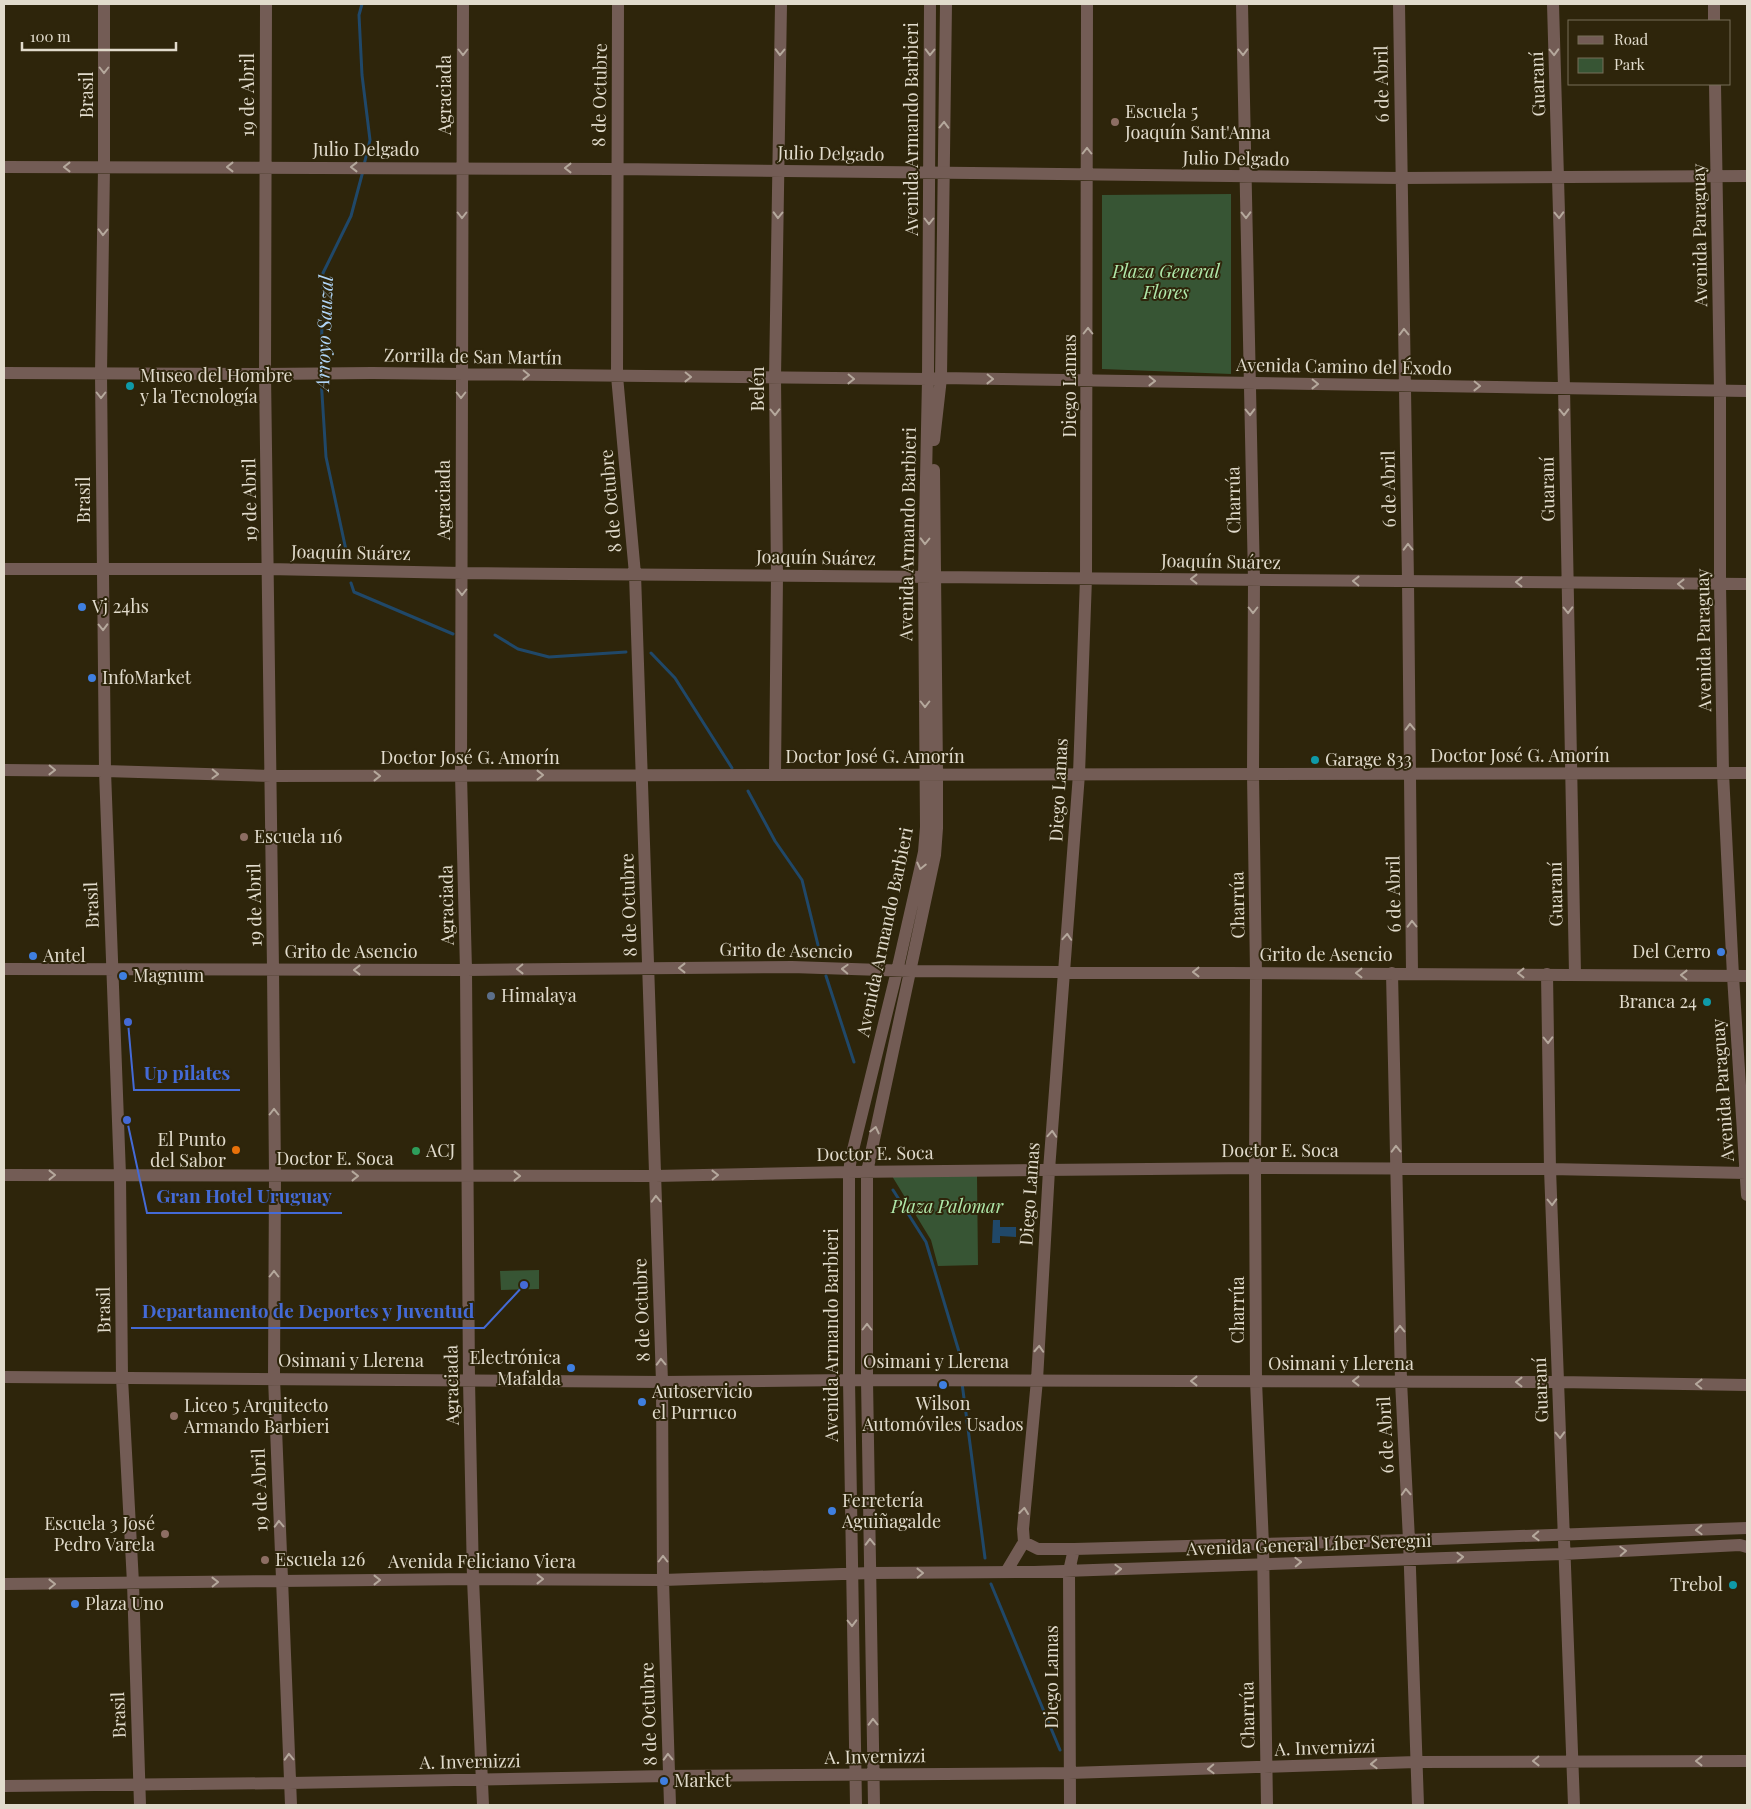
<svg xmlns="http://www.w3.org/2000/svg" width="1751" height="1809" font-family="'Playfair Display',serif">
	<rect width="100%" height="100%" fill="#2e250b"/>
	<path fill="#375534" d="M 1231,194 L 1231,374 L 1102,369 L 1102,195 Z
		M 892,1176 L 977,1176 L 978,1265 L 938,1266 L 931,1240 Z
		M 539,1270 L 539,1289 L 501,1290 L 500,1271 Z"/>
	<path fill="#204869" d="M 993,1220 L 1000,1220 L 1000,1227 L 1016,1227 L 1016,1237 L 1000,1236 L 1000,1243 L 992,1243 Z"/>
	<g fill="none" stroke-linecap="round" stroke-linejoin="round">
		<path stroke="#204869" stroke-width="3" d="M 362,4 L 359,15 L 362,75 L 370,140 L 364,165
			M 321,371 L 323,273 L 351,216 L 363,171
			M 321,378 L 326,457 L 346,550
			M 351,583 L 354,592 L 453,634
			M 495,635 L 518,649 L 549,657 L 626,652
			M 651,653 L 675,678 L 732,768
			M 748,791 L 775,841 L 802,880 L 818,945
			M 826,976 L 854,1062
			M 893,1190 L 926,1242 L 960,1355
			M 962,1383 L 985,1558
			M 991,1584 L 1060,1750"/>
		<path stroke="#735c55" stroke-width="12" d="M 104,4 L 104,167 L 101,374 L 105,771 L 120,1175 L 122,1378 L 133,1583 L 140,1805
			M 266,4 L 265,374 L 273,969 L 275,1176 L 274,1378 L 291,1805
			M 463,4 L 461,775 L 466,970 L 469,1380 L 473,1579 L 483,1805
			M 618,4 L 617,376 L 635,574 L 662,1382 L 663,1580 L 670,1805
			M 1242,4 L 1254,580 L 1253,774 L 1256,973 L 1255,1168 L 1256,1381 L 1263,1545 L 1267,1805
			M 1399,4 L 1408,581 L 1412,973
			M 1553,4 L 1564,387 L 1575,974
			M 1714,4 L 1714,21
			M 1715,84 L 1720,390 L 1720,584 L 1723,773 L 1733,976 L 1747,1195
			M 4,167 L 617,169 L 1401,178 L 1747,176
			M 4,373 L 265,374 L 372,373 L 928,379 L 941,378 L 1747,391
			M 934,440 L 941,378 L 946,4
			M 4,569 L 268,569 L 462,573 L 1747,584
			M 4,770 L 105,771 L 271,776 L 1747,773
			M 775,775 L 777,576 L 775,378 L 781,4
			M 4,969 L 466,970 L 792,967 L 911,971 L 1747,976
			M 1392,973 L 1401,1381 L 1409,1540 L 1418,1805
			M 1547,974 L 1550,1169 L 1574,1805
			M 4,1175 L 655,1176 L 849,1172 L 1255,1168 L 1550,1169 L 1746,1173
			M 4,1377 L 662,1382 L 849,1380 L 1558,1382 L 1747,1385
			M 1024,1542 L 1038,1549 L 1074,1549 L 1409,1540 L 1747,1528
			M 1006,1572 L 1024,1542 L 1023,1529 L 1037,1380 L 1049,1170 L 1079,774 L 1086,578 L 1087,4
			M 4,1584 L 473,1579 L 663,1580 L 871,1573 L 1034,1572 L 1563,1554 L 1740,1545 L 1747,1547
			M 4,1786 L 290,1783 L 669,1776 L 1069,1773 L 1416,1762 L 1747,1761
			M 856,1805 L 849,1380 L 849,1172 L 851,1158 L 897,971 L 924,852 L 926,827 L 924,577 L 928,379 L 930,4
			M 874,1805 L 867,1380 L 867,1172 L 935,855 L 937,828 L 937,775 L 934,470
			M 1070,1805 L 1069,1571 L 1074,1549"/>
	</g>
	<defs><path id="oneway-chevron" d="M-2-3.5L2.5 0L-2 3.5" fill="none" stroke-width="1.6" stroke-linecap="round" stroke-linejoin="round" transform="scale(1.25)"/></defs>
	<g stroke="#b5a89c">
		<use href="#oneway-chevron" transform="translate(463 52) rotate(90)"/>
		<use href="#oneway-chevron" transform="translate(780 52) rotate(91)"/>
		<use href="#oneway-chevron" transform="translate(930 52) rotate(91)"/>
		<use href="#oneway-chevron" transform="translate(1243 52) rotate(89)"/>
		<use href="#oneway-chevron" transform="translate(1554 52) rotate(88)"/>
		<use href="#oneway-chevron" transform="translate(104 70) rotate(90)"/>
		<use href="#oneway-chevron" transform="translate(944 125) rotate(-89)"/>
		<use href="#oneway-chevron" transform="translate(1087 151) rotate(-90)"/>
		<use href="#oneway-chevron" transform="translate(67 167) rotate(-180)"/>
		<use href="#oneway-chevron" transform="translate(230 167) rotate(180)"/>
		<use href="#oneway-chevron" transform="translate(354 167) rotate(-180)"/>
		<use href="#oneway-chevron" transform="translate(568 168) rotate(-180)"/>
		<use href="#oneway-chevron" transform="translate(462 215) rotate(90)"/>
		<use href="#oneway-chevron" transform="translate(778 215) rotate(91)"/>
		<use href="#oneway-chevron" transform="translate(1246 215) rotate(89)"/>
		<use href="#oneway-chevron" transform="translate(1559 215) rotate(88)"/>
		<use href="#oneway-chevron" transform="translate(929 221) rotate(90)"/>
		<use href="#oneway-chevron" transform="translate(103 232) rotate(91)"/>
		<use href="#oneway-chevron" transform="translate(1088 331) rotate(-90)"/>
		<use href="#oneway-chevron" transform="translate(1404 332) rotate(-91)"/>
		<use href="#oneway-chevron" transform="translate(526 375) rotate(1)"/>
		<use href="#oneway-chevron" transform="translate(688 377) rotate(1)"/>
		<use href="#oneway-chevron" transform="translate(851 379) rotate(1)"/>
		<use href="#oneway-chevron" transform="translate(990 379) rotate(1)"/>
		<use href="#oneway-chevron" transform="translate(1152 381) rotate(1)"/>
		<use href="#oneway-chevron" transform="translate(1315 384) rotate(1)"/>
		<use href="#oneway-chevron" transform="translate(1477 386) rotate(1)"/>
		<use href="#oneway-chevron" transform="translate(101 395) rotate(90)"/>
		<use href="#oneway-chevron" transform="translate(461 395) rotate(90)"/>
		<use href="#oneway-chevron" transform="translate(775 412) rotate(89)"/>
		<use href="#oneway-chevron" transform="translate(1250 412) rotate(89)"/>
		<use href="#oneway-chevron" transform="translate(1564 412) rotate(89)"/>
		<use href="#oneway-chevron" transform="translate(925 541) rotate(91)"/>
		<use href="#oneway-chevron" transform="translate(1408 547) rotate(-91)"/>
		<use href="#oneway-chevron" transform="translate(1194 579) rotate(-180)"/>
		<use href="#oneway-chevron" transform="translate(1356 581) rotate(-179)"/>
		<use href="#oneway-chevron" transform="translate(1519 582) rotate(-180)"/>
		<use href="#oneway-chevron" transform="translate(1681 584) rotate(-179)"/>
		<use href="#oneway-chevron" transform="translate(462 592) rotate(90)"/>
		<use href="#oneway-chevron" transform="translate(1253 610) rotate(90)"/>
		<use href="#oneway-chevron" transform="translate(1568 610) rotate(89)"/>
		<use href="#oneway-chevron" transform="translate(103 627) rotate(89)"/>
		<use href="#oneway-chevron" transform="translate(925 704) rotate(90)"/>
		<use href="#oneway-chevron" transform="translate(1410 727) rotate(-91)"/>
		<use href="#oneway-chevron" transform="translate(52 770) rotate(1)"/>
		<use href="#oneway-chevron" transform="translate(215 774) rotate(2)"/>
		<use href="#oneway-chevron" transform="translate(540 775)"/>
		<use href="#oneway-chevron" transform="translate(377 776)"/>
		<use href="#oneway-chevron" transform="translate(921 866) rotate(103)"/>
		<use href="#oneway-chevron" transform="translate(1412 924) rotate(-91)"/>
		<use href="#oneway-chevron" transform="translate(1067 937) rotate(-86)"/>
		<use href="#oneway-chevron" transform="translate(682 968) rotate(180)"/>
		<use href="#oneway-chevron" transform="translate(520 969) rotate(179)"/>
		<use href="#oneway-chevron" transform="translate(845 969) rotate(-178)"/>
		<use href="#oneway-chevron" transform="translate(357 970) rotate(-180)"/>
		<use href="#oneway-chevron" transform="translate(1196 972) rotate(-180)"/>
		<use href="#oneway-chevron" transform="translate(1359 973) rotate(-180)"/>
		<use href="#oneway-chevron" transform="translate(1521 973) rotate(-180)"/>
		<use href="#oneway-chevron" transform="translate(1684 975) rotate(-179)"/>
		<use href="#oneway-chevron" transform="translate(1548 1040) rotate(89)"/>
		<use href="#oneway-chevron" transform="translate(274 1112) rotate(-90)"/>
		<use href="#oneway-chevron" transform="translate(875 1130) rotate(-77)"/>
		<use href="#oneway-chevron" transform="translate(1052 1134) rotate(-86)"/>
		<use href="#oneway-chevron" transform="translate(1396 1149) rotate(-91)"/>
		<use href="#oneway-chevron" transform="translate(52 1175)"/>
		<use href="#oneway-chevron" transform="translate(715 1175) rotate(-1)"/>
		<use href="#oneway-chevron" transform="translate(355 1176)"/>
		<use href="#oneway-chevron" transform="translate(517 1176)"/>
		<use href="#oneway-chevron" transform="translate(656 1199) rotate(-92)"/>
		<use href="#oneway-chevron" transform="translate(1552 1202) rotate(88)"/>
		<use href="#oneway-chevron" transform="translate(274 1274) rotate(-90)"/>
		<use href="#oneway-chevron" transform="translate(867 1327) rotate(-90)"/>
		<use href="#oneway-chevron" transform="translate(1400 1329) rotate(-91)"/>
		<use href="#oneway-chevron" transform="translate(1039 1349) rotate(-87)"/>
		<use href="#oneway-chevron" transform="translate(661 1362) rotate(-92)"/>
		<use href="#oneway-chevron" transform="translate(1194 1381) rotate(-180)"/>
		<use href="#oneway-chevron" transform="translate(1356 1381) rotate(-180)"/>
		<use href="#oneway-chevron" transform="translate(1519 1382) rotate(-180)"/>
		<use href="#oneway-chevron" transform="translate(1699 1384) rotate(-179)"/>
		<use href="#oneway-chevron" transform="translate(1560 1435) rotate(88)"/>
		<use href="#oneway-chevron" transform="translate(1406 1492) rotate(-93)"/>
		<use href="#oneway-chevron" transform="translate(1024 1511) rotate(-84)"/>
		<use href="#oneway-chevron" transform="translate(279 1524) rotate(-92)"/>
		<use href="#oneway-chevron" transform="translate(1699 1530) rotate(178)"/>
		<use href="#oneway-chevron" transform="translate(1536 1536) rotate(178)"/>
		<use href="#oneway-chevron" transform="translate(870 1542) rotate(-91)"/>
		<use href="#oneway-chevron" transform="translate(1623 1551) rotate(-3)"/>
		<use href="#oneway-chevron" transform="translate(1460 1557) rotate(-2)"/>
		<use href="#oneway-chevron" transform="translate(663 1559) rotate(-90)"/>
		<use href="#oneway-chevron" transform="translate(1298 1562) rotate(-2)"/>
		<use href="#oneway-chevron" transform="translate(1118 1569) rotate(-2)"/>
		<use href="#oneway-chevron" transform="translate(920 1573) rotate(-1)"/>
		<use href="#oneway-chevron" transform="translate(540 1579)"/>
		<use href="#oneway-chevron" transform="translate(377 1580)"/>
		<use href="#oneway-chevron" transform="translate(215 1582) rotate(-1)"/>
		<use href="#oneway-chevron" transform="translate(52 1584) rotate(-1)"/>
		<use href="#oneway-chevron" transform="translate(852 1623) rotate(89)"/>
		<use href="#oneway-chevron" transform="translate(873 1722) rotate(-91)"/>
		<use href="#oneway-chevron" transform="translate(289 1757) rotate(-92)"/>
		<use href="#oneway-chevron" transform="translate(668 1757) rotate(-92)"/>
		<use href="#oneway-chevron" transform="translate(1536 1761) rotate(179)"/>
		<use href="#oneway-chevron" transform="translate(1699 1761) rotate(-180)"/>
		<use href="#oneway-chevron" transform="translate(1374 1764) rotate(178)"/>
		<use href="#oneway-chevron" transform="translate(1211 1769) rotate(178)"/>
	</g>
	<g fill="#8d6e63" stroke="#2e250b" stroke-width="2">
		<circle cx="1115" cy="122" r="5"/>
		<circle cx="244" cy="837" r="5"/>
		<circle cx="174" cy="1416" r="5"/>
		<circle cx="165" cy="1534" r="5"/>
		<circle cx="265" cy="1560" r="5"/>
	</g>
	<g fill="#0f9aa8" stroke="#2e250b" stroke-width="2">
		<circle cx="130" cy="386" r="5"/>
		<circle cx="1315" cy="760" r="5"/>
		<circle cx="1707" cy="1002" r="5"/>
		<circle cx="1733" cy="1585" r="5"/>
	</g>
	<g fill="#3f7fe0" stroke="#2e250b" stroke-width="2">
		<circle cx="82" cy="607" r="5"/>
		<circle cx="92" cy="678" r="5"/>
		<circle cx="1721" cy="952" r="5"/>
		<circle cx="33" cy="956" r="5"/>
		<circle cx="123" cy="976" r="5"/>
		<circle cx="571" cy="1368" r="5"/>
		<circle cx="943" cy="1385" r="5"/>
		<circle cx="642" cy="1402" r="5"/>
		<circle cx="832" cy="1511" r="5"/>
		<circle cx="75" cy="1604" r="5"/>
		<circle cx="664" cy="1781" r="5"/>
	</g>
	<circle fill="#5c6f8a" stroke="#2e250b" stroke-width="2" cx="491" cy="996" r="5"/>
	<circle fill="#e8710a" stroke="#2e250b" stroke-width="2" cx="236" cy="1150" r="5"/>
	<circle fill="#2e9e5b" stroke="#2e250b" stroke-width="2" cx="416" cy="1151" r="5"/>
	<g text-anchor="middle" stroke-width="4" stroke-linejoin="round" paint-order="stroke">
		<g font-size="18" fill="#e1dbcc" stroke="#2e250b">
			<text transform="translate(1382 84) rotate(-91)" y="6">6 de Abril</text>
			<text transform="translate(1538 84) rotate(-92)" y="6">Guaraní</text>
			<text transform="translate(87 95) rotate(-90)" y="6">Brasil</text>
			<text transform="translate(248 95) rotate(-90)" y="6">19 de Abril</text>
			<text transform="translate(445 95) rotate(-90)" y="6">Agraciada</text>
			<text transform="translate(600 95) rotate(-89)" y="6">8 de Octubre</text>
			<text transform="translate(912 129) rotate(-90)" y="6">Avenida Armando Barbieri</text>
			<text x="366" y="156">Julio Delgado</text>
			<text transform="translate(831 154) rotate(1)" y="6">Julio Delgado</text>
			<text transform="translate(1236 159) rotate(1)" y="6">Julio Delgado</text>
			<text transform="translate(1700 235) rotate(-91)" y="6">Avenida Paraguay</text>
			<text transform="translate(473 357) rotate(1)" y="6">Zorrilla de San Martín</text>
			<text transform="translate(1344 367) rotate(1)" y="6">Avenida Camino del Éxodo</text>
			<text transform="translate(1070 386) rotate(-90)" y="6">Diego Lamas</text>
			<text transform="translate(758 389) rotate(-90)" y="6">Belén</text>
			<text transform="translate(1389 489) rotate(-91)" y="6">6 de Abril</text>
			<text transform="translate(1548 489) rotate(-91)" y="6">Guaraní</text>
			<text transform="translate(84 500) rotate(-90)" y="6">Brasil</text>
			<text transform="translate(250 500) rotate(-91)" y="6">19 de Abril</text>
			<text transform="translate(444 500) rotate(-90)" y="6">Agraciada</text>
			<text transform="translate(1234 500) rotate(-91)" y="6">Charrúa</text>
			<text transform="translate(611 501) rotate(-95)" y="6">8 de Octubre</text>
			<text transform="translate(908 534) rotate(-89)" y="6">Avenida Armando Barbieri</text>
			<text transform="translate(351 553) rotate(1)" y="6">Joaquín Suárez</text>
			<text transform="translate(816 558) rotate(1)" y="6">Joaquín Suárez</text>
			<text transform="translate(1221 562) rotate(1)" y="6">Joaquín Suárez</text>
			<text transform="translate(1704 640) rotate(-91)" y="6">Avenida Paraguay</text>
			<text x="1520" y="762">Doctor José G. Amorín</text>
			<text x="875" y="763">Doctor José G. Amorín</text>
			<text x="470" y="764">Doctor José G. Amorín</text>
			<text transform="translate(1059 790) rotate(-87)" y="6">Diego Lamas</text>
			<text transform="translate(1394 894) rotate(-91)" y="6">6 de Abril</text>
			<text transform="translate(1556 894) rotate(-91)" y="6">Guaraní</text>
			<text transform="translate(92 905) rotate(-92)" y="6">Brasil</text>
			<text transform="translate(255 905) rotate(-91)" y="6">19 de Abril</text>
			<text transform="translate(447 905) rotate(-91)" y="6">Agraciada</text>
			<text transform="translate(629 905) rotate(-92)" y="6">8 de Octubre</text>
			<text transform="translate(1238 905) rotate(-91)" y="6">Charrúa</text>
			<text transform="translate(885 932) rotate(-78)" y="6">Avenida Armando Barbieri</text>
			<text transform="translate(786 951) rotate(1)" y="6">Grito de Asencio</text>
			<text x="351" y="958">Grito de Asencio</text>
			<text x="1326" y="961">Grito de Asencio</text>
			<text transform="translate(1723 1090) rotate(-94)" y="6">Avenida Paraguay</text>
			<text x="1280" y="1157">Doctor E. Soca</text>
			<text transform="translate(875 1154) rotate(-1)" y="6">Doctor E. Soca</text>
			<text x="335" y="1165">Doctor E. Soca</text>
			<text transform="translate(1030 1194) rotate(-86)" y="6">Diego Lamas</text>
			<text transform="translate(104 1310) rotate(-91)" y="6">Brasil</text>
			<text transform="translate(642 1310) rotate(-92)" y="6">8 de Octubre</text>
			<text transform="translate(1238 1310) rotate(-90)" y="6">Charrúa</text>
			<text transform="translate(832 1335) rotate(-90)" y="6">Avenida Armando Barbieri</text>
			<text x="351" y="1367">Osimani y Llerena</text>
			<text x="936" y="1368">Osimani y Llerena</text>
			<text x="1341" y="1370">Osimani y Llerena</text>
			<text transform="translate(452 1385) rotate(-91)" y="6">Agraciada</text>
			<text transform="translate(1541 1390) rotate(-92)" y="6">Guaraní</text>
			<text transform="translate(1386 1435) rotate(-93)" y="6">6 de Abril</text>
			<text transform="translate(260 1490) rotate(-92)" y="6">19 de Abril</text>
			<text transform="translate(1309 1545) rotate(-2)" y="6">Avenida General Líber Seregni</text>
			<text x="482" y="1568">Avenida Feliciano Viera</text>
			<text transform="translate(1052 1677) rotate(-90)" y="6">Diego Lamas</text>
			<text transform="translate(649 1714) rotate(-92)" y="6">8 de Octubre</text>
			<text transform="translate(119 1715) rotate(-92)" y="6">Brasil</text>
			<text transform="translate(1248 1715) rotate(-91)" y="6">Charrúa</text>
			<text transform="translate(1325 1748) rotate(-2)" y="6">A. Invernizzi</text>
			<text transform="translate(875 1757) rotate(-1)" y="6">A. Invernizzi</text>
			<text transform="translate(470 1762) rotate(-1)" y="6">A. Invernizzi</text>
		</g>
		<g font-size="18" fill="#e1dbcc" stroke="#2e250b" text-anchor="start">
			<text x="1125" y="118">Escuela 5<tspan x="1125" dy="21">Joaquín Sant'Anna</tspan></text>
			<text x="140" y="382">Museo del Hombre<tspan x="140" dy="21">y la Tecnología</tspan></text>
			<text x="92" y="613">Vj 24hs</text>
			<text x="102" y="684">InfoMarket</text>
			<text x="1325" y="766">Garage 833</text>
			<text x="254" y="843">Escuela 116</text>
			<text x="1711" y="958" text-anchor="end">Del Cerro</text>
			<text x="43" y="962">Antel</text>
			<text x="133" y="982">Magnum</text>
			<text x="501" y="1002">Himalaya</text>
			<text x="1697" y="1008" text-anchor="end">Branca 24</text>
			<text x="226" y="1146" text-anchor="end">El Punto<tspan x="226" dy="21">del Sabor</tspan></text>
			<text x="426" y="1157">ACJ</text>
			<text x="561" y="1364" text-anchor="end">Electrónica<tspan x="561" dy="21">Mafalda</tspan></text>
			<text x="652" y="1398">Autoservicio<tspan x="652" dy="21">el Purruco</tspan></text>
			<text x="943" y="1410" text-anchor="middle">Wilson<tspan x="943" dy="21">Automóviles Usados</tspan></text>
			<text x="184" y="1412">Liceo 5 Arquitecto<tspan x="184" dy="21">Armando Barbieri</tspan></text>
			<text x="842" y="1507">Ferretería<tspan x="842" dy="21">Aguiñagalde</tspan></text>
			<text x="155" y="1530" text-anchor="end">Escuela 3 José<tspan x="155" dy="21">Pedro Varela</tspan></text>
			<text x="275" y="1566">Escuela 126</text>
			<text x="1723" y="1591" text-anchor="end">Trebol</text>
			<text x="85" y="1610">Plaza Uno</text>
			<text x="674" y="1787">Market</text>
		</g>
		<g font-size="18" font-style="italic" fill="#b0e9aa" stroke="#2e250b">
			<text x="1166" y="278">Plaza General<tspan x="1166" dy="21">Flores</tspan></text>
			<text x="947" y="1213">Plaza Palomar</text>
		</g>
		<g font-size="19" font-style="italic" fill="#afd4f6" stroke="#2e250b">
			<text transform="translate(324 333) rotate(-88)" y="7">Arroyo Sauzal</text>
		</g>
	</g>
	<path fill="none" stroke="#446ad6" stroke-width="2" d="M128 1022L134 1090H240M127 1120L147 1213H342M524 1285L484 1328H131"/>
	<g fill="#446ad6" stroke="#2e250b" stroke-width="2">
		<circle cx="128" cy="1022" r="5"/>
		<circle cx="127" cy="1120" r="5"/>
		<circle cx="524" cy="1285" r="5"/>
	</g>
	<g font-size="19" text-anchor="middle" font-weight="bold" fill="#446ad6" stroke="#2e250b" stroke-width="4" stroke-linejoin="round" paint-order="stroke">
		<text x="187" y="1080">Up pilates</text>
		<text x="244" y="1203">Gran Hotel Uruguay</text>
		<text x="308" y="1318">Departamento de Deportes y Juventud</text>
	</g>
	<rect width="1751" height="1809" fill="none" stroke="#e1dbcc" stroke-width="10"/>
	<rect x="1568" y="20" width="162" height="65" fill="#2e250b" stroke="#766e58"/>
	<rect x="1578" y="36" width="25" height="8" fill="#735c55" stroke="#766e58"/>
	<text x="1614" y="45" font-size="15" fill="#e1dbcc">Road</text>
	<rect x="1578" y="58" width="25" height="15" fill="#375534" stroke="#766e58"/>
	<text x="1614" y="70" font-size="15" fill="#e1dbcc">Park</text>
	<path d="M22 42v8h154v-8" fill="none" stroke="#e1dbcc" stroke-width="2.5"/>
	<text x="30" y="42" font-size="15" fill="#e1dbcc" stroke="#2e250b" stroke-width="4" paint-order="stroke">100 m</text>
</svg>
